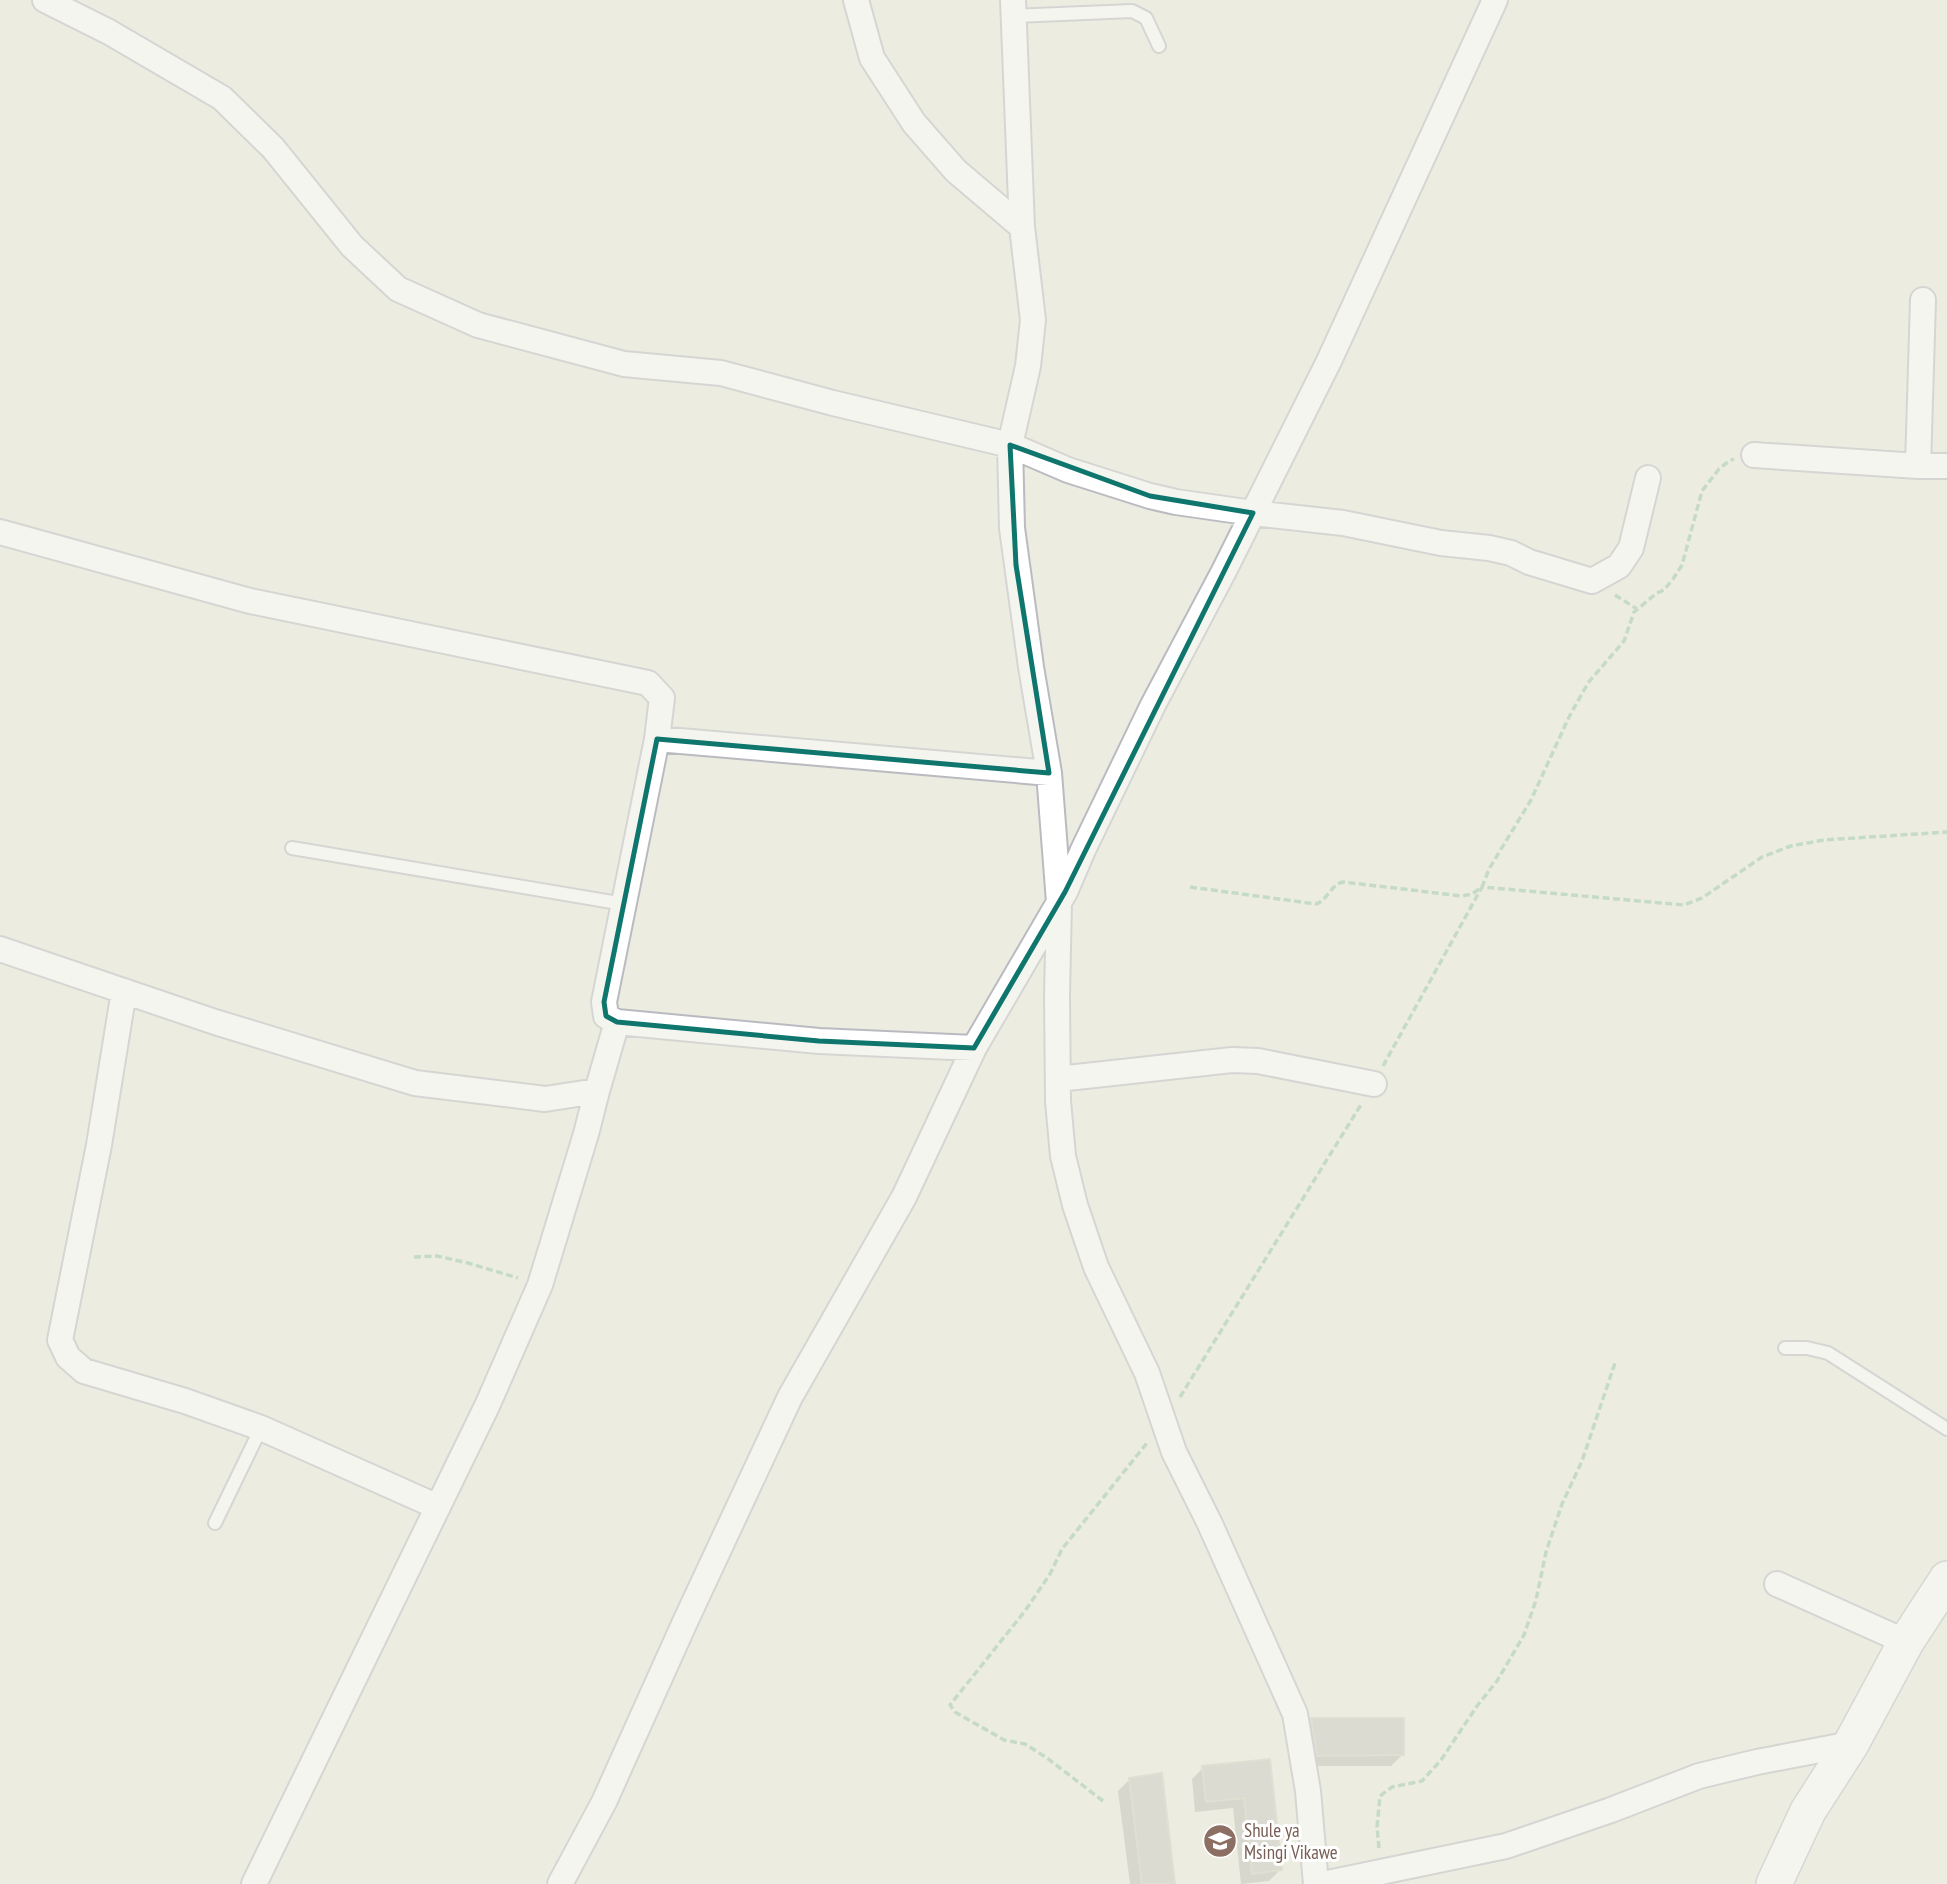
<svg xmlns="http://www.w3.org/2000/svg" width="1947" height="1884" font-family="'PT Sans Narrow',sans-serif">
	<rect width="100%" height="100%" fill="#edece1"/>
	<path fill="#0003" d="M 1312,1720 L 1402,1755 L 1391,1766 L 1306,1766 L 1300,1731 Z
		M 1269,1761 L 1280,1870 L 1269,1881 L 1241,1884 L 1233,1808 L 1195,1812 L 1192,1779 L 1203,1768 Z
		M 1130,1779 L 1173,1884 L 1130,1884 L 1118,1791 Z"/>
	<path fill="#c8c5be" stroke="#d2cebf" stroke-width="2" d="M 1311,1718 L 1404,1718 L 1404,1755 L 1317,1756 Z
		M 1270,1759 L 1282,1870 L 1252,1874 L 1244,1798 L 1206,1802 L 1202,1766 Z
		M 1162,1773 L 1175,1884 L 1142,1884 L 1129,1778 Z"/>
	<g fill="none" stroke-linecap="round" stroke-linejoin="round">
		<g stroke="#b9bbc1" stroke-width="16">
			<path id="lane" d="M 1013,16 L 1132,11 L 1146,18 L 1159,46
				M 292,848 L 624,904
				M 1785,1348 L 1807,1348 L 1828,1353 L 1947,1429
				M 215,1523 L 261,1428"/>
		</g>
		<g stroke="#b9bbc1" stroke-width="28">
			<path id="street" d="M 45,0 L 109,32 L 222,98 L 273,148 L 352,246 L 398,289 L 478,325 L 624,364 L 721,373 L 833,403 L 1010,445 L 1068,470 L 1150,496 L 1176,502 L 1253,513 L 1343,523 L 1441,543 L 1489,548 L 1511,553 L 1529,562 L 1592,581 L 1619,566 L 1631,548 L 1648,478
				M 856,0 L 872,58 L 914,123 L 956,171 L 1022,227
				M 1013,0 L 1022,227 L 1033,320 L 1028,366 L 1010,445 L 1012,528 L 1031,667 L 1049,773 L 1059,902 L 1057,996 L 1058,1101 L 1063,1156 L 1075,1205 L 1096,1267 L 1147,1373 L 1174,1452 L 1210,1524 L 1295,1714 L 1308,1791 L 1316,1884
				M 1754,455 L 1918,466 L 1947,466
				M 1918,466 L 1923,300
				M 0,532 L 250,601 L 648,683 L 662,698 L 657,739 L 604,1002 L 606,1016 L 617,1022 L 819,1041 L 974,1048
				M 657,739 L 1049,773
				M 0,949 L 215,1022 L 415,1083 L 545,1099 L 597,1091
				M 124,991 L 99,1145 L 60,1340 L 68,1357 L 84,1371 L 185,1401 L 261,1428 L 438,1507
				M 1058,1079 L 1232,1060 L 1258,1061 L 1374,1084
				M 1777,1584 L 1906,1642
				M 254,1884 L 487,1406 L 540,1285 L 586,1134 L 597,1091 L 617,1022
				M 560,1884 L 604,1802 L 685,1622 L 790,1397 L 904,1197 L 974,1048 L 1065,892 L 1083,850 L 1153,705 L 1224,571 L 1329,361 L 1495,0
				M 1323,1884 L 1506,1846 L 1611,1810 L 1699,1776 L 1757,1762 L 1851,1744"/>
		</g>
		<g stroke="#babdc4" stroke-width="38">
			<path id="secondary" d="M 1774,1884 L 1808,1811 L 1851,1744 L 1906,1642 L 1947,1579"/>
		</g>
		<path stroke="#94c5a5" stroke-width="3.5" stroke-dasharray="7 3.5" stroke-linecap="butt" d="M 1615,595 L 1637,609
			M 1190,887 L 1316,904 C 1328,900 1330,885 1343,882 L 1462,896 L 1472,894 L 1482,887 L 1489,869 L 1531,800 L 1569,717 L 1588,683 L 1624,641 L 1634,612 L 1657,593 L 1664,590 L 1673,579 L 1682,565 L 1702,491 L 1719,469 L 1729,461 L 1734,459
			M 1383,1066 L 1482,887 L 1684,905 L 1702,898 L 1762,857 L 1791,846 L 1824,840 L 1947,832
			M 414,1257 L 437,1256 L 468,1263 L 518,1278
			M 1180,1397 L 1362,1103
			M 1103,1801 L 1047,1758 L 1025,1744 L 1004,1740 L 955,1712 L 950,1705 L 1025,1611 L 1050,1574 L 1062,1549 L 1147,1443
			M 1379,1848 L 1377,1827 L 1380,1796 L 1392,1787 L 1422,1781 L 1441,1760 L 1477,1706 L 1497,1681 L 1524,1635 L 1536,1600 L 1546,1552 L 1562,1504 L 1582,1461 L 1615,1363"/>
		<use href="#lane" stroke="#fff" stroke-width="12"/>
		<use href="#street" stroke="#fff" stroke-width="24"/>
		<use href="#secondary" stroke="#fff" stroke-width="35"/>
	</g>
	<path d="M0 0H1947V1884H0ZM 1010,445 L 1150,496 L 1253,513 L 1065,892 L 974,1048 L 819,1041 L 617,1022 L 606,1016 L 604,1002 L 657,739 L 1049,773 L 1016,565 Z" fill="#edece1" fill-opacity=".55" fill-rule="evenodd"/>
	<path fill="none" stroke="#0f766e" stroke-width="5" stroke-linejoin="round" d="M 1010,445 L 1150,496 L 1253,513 L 1065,892 L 974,1048 L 819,1041 L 617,1022 L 606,1016 L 604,1002 L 657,739 L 1049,773 L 1016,565 Z"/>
	<defs>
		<g id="school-disc" transform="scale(1.75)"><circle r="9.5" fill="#8d6e63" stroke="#fff"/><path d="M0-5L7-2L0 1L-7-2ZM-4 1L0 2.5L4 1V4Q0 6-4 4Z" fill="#fff"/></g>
	</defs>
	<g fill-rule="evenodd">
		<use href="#school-disc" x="1220" y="1841"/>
	</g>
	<g text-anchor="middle" stroke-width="6" stroke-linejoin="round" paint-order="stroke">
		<g font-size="19" fill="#785e54" stroke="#fff" text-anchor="start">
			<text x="1244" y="1837">Shule ya<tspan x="1244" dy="22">Msingi Vikawe</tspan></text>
		</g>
	</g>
</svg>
